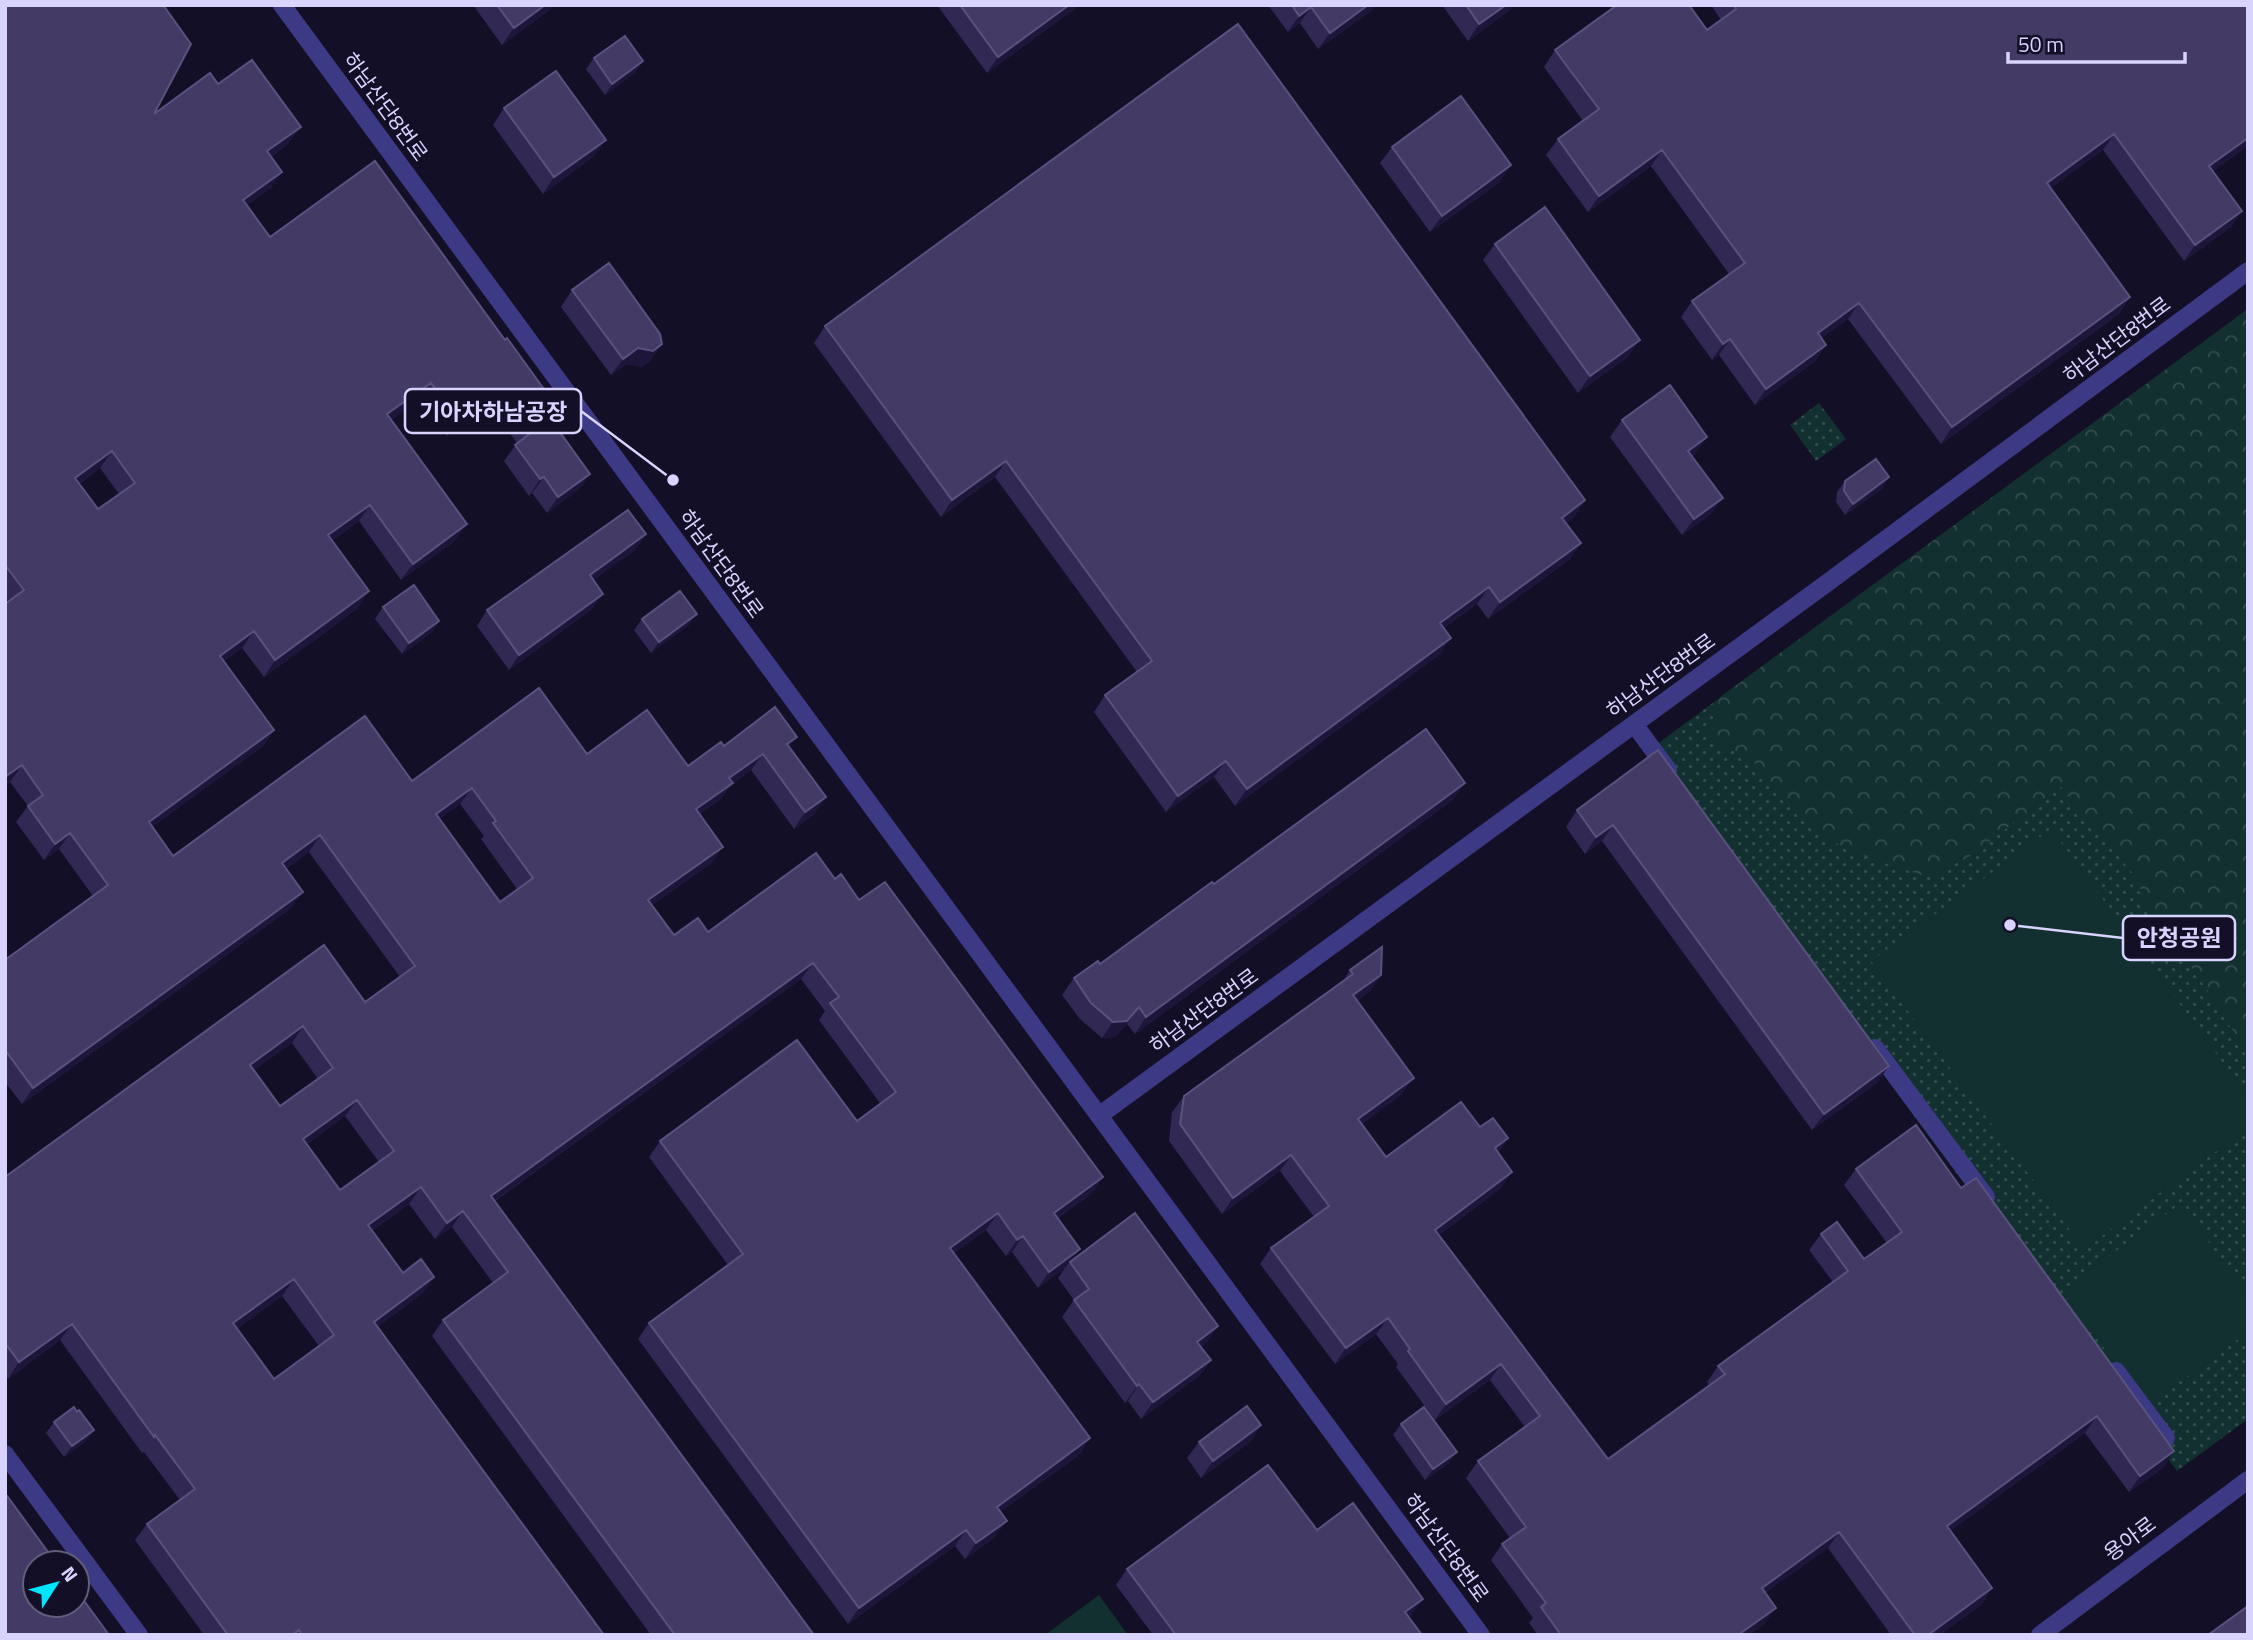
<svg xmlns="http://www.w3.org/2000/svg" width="2253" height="1640" font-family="'Titillium Web','Noto Sans KR',sans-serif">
	<defs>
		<pattern id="green-dots" width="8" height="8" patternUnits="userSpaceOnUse" patternTransform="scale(1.75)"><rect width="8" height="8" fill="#12302f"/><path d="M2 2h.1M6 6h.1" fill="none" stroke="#344d4e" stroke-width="1.8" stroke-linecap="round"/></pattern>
		<pattern id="forest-crowns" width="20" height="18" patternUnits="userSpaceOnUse" patternTransform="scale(1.75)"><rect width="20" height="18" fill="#12302f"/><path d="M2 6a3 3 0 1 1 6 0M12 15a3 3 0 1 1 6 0" fill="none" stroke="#344d4e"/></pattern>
	</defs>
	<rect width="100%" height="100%" fill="#130f26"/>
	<path fill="url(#green-dots)" d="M 2248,309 L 2248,1419 L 2177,1471 L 1645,753 Z
		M 1819,403 L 1846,439 L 1816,461 L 1790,425 Z"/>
	<path fill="url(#forest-crowns)" d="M 2248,309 L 2248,1048 L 2228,1024 L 2212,997 L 2144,900 L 2138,880 L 2061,787 L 1969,857 L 1928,877 L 1872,859 L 1822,837 L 1747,755 L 1706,740 L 1720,697 Z"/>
	<path fill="#12302f" d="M 2051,829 L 2248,1097 L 2248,1128 L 2084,1249 L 1871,961 Z
		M 2180,1204 L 2248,1295 L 2248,1332 L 2147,1406 L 2062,1291 Z
		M 1099,1595 L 1128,1635 L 1045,1635 Z"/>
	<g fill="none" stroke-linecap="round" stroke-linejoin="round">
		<path stroke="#3d3a85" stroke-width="18" d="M 282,5 L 1481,1635
			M 1634,724 L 1668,770
			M 1875,1048 L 1986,1197
			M 1100,1115 L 1827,583 L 2248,271
			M 2116,1371 L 2166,1438
			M 5,1454 L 139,1635
			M 2040,1635 L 2248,1480"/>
	</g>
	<path fill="#312854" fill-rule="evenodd" d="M 5,5 L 154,114 L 218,84 L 289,143 L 271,157 L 271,188 L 247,205 L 270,237 L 546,414 L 590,474 L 578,490 L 547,513 L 532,493 L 529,496 L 504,461 L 517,443 L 489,405 L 447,436 L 419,399 L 391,420 L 455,541 L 401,580 L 359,521 L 332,541 L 358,608 L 264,677 L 242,648 L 224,661 L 274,730 L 263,746 L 152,827 L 173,856 L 412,781 L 587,754 L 688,766 L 724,746 L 789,747 L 826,797 L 814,814 L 794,829 L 751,770 L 731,785 L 721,799 L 700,814 L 712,863 L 652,905 L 674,935 L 708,932 L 835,879 L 859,900 L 1103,1177 L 1091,1194 L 1058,1218 L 1074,1259 L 1218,1326 L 1206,1343 L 1201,1347 L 1211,1360 L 1199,1376 L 1141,1419 L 1128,1401 L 1125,1403 L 1062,1317 L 1074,1300 L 1058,1278 L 1065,1268 L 1038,1288 L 1012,1252 L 1006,1256 L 986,1230 L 954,1253 L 1090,1438 L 1079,1455 L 1000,1512 L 995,1537 L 965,1559 L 955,1546 L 848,1624 L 638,1339 L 649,1323 L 728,1265 L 649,1157 L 660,1141 L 857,1121 L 880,1103 L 819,1020 L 825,1011 L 801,979 L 495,1201 L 814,1635 L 651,1635 L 432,1336 L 443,1320 L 493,1283 L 452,1227 L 435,1239 L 409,1204 L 372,1231 L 403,1273 L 423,1293 L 377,1327 L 604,1635 L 204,1635 L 135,1540 L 147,1524 L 180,1500 L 144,1452 L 142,1453 L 60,1340 L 8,1379 L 5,1375 L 5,1177 L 324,945 L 365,1002 L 400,977 L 309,852 L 286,869 L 291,908 L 22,1104 L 5,1082 L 5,960 L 93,896 L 59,849 L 44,860 L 16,822 L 28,806 L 10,782 L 9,601 L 5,597 ZM 100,468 L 119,494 L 98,509 L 79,484 ZM 460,804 L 484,836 L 481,839 L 517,889 L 500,902 L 439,819 ZM 292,1043 L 318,1079 L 280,1106 L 254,1070 ZM 345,1116 L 379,1162 L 340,1190 L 307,1144 ZM 282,1296 L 319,1346 L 274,1379 L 237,1329 Z
		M 473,5 L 556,5 L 502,45 Z
		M 937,5 L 1080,5 L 987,73 Z
		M 1268,5 L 1375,5 L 1371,11 L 1318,49 L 1300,23 L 1288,32 Z
		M 1442,5 L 1516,5 L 1468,41 Z
		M 1711,5 L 2248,5 L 2248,146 L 2213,171 L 2242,211 L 2231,227 L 2184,261 L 2103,150 L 2051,188 L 2130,297 L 2119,314 L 1941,444 L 1848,319 L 1822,338 L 1826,345 L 1815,361 L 1755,405 L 1719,355 L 1712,360 L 1681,317 L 1692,301 L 1729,274 L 1651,166 L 1588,212 L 1546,155 L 1558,139 L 1583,121 L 1544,67 L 1555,50 L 1707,30 L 1721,20 Z
		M 594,58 L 636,72 L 605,95 L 586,69 Z
		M 504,108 L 594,156 L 543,194 L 493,125 Z
		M 1392,147 L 1500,182 L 1430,232 L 1380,163 Z
		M 1495,244 L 1628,357 L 1578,393 L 1483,260 Z
		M 572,290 L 662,344 L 650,361 L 642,367 L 627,364 L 611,375 L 561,307 Z
		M 825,326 L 1585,500 L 1574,517 L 1566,523 L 1581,543 L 1569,560 L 1488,619 L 1477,604 L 1444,628 L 1440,654 L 1235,806 L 1214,777 L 1166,812 L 1094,712 L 1105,695 L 1137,672 L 995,477 L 941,517 L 814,343 Z
		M 1622,420 L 1696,453 L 1692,456 L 1711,514 L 1682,535 L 1610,437 Z
		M 1889,477 L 1882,489 L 1845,515 L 1836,502 L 1837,492 L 1845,481 Z
		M 646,534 L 635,550 L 593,580 L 592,609 L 509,670 L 477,626 L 487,610 Z
		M 383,607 L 439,621 L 432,632 L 402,654 L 375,619 Z
		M 642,619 L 689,625 L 651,653 L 634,630 Z
		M 1658,750 L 1889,1066 L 1877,1083 L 1812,1130 L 1602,841 L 1585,854 L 1566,827 L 1577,810 Z
		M 1454,799 L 1135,1034 L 1127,1024 L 1115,1037 L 1102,1038 L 1080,1019 L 1062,995 L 1074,978 L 1100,964 L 1214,884 Z
		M 1350,970 L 1381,975 L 1370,991 L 1357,1001 L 1402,1094 L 1362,1124 L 1386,1157 L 1480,1127 L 1508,1138 L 1498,1153 L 1501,1188 L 1439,1235 L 1608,1459 L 1709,1385 L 1707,1382 L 1718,1366 L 1833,1282 L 1809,1250 L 1821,1234 L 1864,1259 L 1887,1243 L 1844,1185 L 1856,1169 L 1961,1188 L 2174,1451 L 2163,1468 L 2129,1492 L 2085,1433 L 1950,1531 L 1992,1588 L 1981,1605 L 1939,1635 L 1891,1635 L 1828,1548 L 1765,1593 L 1764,1624 L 1749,1635 L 1538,1635 L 1529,1623 L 1533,1618 L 1491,1560 L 1502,1544 L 1510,1538 L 1466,1478 L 1478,1461 L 1525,1427 L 1490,1380 L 1435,1420 L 1396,1367 L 1398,1364 L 1376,1334 L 1335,1364 L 1260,1264 L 1271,1248 L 1314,1217 L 1280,1171 L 1222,1214 L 1169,1141 L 1172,1112 L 1184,1096 L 1343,981 Z
		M 54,1422 L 94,1430 L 86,1441 L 64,1457 L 46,1433 Z
		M 1401,1424 L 1449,1463 L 1425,1480 L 1393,1435 Z
		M 1261,1425 L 1250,1442 L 1201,1478 L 1187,1458 L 1199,1442 Z
		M 1317,1530 L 1412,1615 L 1409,1617 L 1422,1635 L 1153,1635 L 1116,1585 L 1127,1569 Z"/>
	<path fill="#1d163a" d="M 545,5 L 556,5 L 502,45 L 514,28 Z
		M 1069,5 L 1080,5 L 987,73 L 998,57 Z
		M 1368,5 L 1375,5 L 1371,11 L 1318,49 L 1330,33 Z
		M 1506,5 L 1516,5 L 1468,41 L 1479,24 Z
		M 1311,7 L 1300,23 L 1288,32 L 1299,16 Z
		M 643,61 L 636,72 L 605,95 L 612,84 Z
		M 301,127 L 289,143 L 256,168 L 267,151 Z
		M 2114,134 L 2103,150 L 2036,199 L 2047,183 Z
		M 2248,138 L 2248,146 L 2198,182 L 2209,166 Z
		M 606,140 L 594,156 L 543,194 L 554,177 Z
		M 1662,150 L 1651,166 L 1588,212 L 1599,196 Z
		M 1511,165 L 1500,182 L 1430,232 L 1442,216 Z
		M 282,172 L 271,188 L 232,216 L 243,200 Z
		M 2242,211 L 2231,227 L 2184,261 L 2195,245 Z
		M 2130,297 L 2119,314 L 1941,444 L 1952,427 Z
		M 1859,303 L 1848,319 L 1807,349 L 1818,333 Z
		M 1730,339 L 1719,355 L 1712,360 L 1723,344 Z
		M 1640,340 L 1628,357 L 1578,393 L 1590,376 Z
		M 662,344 L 650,361 L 642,367 L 627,364 L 611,375 L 623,359 L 638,348 Z
		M 1826,345 L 1815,361 L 1755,405 L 1766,389 Z
		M 431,383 L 419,399 L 376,431 L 387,414 Z
		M 501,389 L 489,405 L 447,436 L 458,420 Z
		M 554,403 L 542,419 L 544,410 Z
		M 1707,437 L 1696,453 L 1677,467 L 1688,451 Z
		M 112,451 L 100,468 L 63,495 L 75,478 Z
		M 1006,461 L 995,477 L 941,517 L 952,500 Z
		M 590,474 L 578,490 L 547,513 L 558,497 Z
		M 544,477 L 532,493 L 529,496 L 540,479 Z
		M 1889,477 L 1882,489 L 1845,515 L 1853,504 Z
		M 1723,498 L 1711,514 L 1682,535 L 1694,519 Z
		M 1585,500 L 1574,517 L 1550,534 L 1562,518 Z
		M 370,505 L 359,521 L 317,552 L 328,535 Z
		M 467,524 L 455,541 L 401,580 L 413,564 Z
		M 646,534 L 635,550 L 579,591 L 590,575 Z
		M 1581,543 L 1569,560 L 1488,619 L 1500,602 Z
		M 1489,587 L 1477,604 L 1429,639 L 1440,623 Z
		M 369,591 L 358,608 L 264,677 L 275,660 Z
		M 603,594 L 592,609 L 509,670 L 519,655 Z
		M 697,614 L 689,625 L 651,653 L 659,642 Z
		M 439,621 L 432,632 L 402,654 L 409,643 Z
		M 254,631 L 242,648 L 209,672 L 220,656 Z
		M 1451,638 L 1440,654 L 1235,806 L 1247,789 Z
		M 274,730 L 263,746 L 137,838 L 149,822 Z
		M 797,737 L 785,753 L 787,744 Z
		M 763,754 L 751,770 L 731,785 L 721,799 L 685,826 L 696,809 L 729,778 Z
		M 1226,761 L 1214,777 L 1166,812 L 1178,796 Z
		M 22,765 L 10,782 L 5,785 L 5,777 Z
		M 1465,783 L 1454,799 L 1135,1034 L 1146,1017 Z
		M 472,788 L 460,804 L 424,830 L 436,814 Z
		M 826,797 L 814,814 L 794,829 L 805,812 Z
		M 1613,825 L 1602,841 L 1585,854 L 1596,837 Z
		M 70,833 L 59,849 L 44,860 L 55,844 Z
		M 320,835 L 309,852 L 271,880 L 282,863 Z
		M 723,847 L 712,863 L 637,916 L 648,900 Z
		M 303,892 L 291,908 L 22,1104 L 33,1088 Z
		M 813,963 L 801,979 L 479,1212 L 491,1196 Z
		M 1381,975 L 1370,991 L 1342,1012 L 1353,995 Z
		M 1139,1007 L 1127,1024 L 1115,1037 L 1102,1038 L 1113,1022 Z
		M 303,1026 L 292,1043 L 238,1081 L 250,1065 Z
		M 1889,1066 L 1877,1083 L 1812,1130 L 1824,1114 Z
		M 1414,1078 L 1402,1094 L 1347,1135 L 1358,1119 Z
		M 357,1100 L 345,1116 L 292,1155 L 303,1139 Z
		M 1508,1138 L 1497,1155 L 1495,1148 Z
		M 1291,1155 L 1280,1171 L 1222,1214 L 1233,1198 Z
		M 1512,1172 L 1501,1188 L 1424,1246 L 1435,1230 Z
		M 1103,1177 L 1091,1194 L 1042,1229 L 1054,1213 Z
		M 421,1187 L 409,1204 L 357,1242 L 368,1225 Z
		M 463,1211 L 452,1227 L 435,1239 L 447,1223 Z
		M 998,1213 L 986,1230 L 939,1265 L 950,1248 Z
		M 1023,1236 L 1012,1252 L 1006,1256 L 1017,1240 Z
		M 1080,1249 L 1071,1263 L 1070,1262 L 1065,1268 L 1038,1288 L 1049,1272 Z
		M 434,1277 L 423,1293 L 362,1338 L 374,1322 Z
		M 294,1279 L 282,1296 L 222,1340 L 233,1323 Z
		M 1388,1318 L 1376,1334 L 1335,1364 L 1346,1348 Z
		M 72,1324 L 60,1340 L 8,1379 L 19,1362 Z
		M 1218,1326 L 1206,1343 L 1186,1358 L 1197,1342 Z
		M 1211,1360 L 1199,1376 L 1141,1419 L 1153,1402 Z
		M 1501,1364 L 1490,1380 L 1435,1420 L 1446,1404 Z
		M 1139,1384 L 1128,1401 L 1125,1403 L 1137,1386 Z
		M 2097,1416 L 2085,1433 L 1935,1542 L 1947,1526 Z
		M 1261,1425 L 1250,1442 L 1201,1478 L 1213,1461 Z
		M 94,1430 L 86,1441 L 64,1457 L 72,1446 Z
		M 1090,1438 L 1079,1455 L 985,1523 L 997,1507 Z
		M 2174,1451 L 2163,1468 L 2129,1492 L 2140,1476 Z
		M 1457,1452 L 1449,1463 L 1425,1480 L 1433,1469 Z
		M 1007,1521 L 995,1537 L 965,1559 L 976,1543 Z
		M 966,1530 L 955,1546 L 848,1624 L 859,1608 Z
		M 1839,1532 L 1828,1548 L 1750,1604 L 1762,1588 Z
		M 1992,1588 L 1981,1605 L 1939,1635 L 1928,1635 Z
		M 1423,1599 L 1412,1615 L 1393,1629 L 1405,1612 Z
		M 1776,1608 L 1764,1624 L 1749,1635 L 1738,1635 Z"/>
	<path fill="#433a66" stroke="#5a527e" stroke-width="2" fill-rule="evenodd" d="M 5,5 L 163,5 L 191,44 L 154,114 L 210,73 L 218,84 L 252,60 L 301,127 L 267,151 L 282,172 L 243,200 L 270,237 L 375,161 L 505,340 L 507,338 L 554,403 L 544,410 L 590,474 L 558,497 L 544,477 L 540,479 L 515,445 L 532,432 L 501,389 L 458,420 L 431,383 L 387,414 L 467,524 L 413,564 L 370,505 L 328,535 L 369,591 L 275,660 L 254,631 L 220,656 L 274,730 L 149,822 L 173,856 L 365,716 L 412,781 L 539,688 L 587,754 L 647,710 L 688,766 L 721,742 L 724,746 L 775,707 L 797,737 L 787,744 L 826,797 L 805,812 L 763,754 L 729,778 L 733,783 L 696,809 L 723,847 L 648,900 L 674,935 L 698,918 L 708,932 L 816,853 L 835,879 L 841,874 L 859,900 L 885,882 L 1103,1177 L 1054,1213 L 1080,1249 L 1049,1272 L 1023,1236 L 1017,1240 L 998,1213 L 950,1248 L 1090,1438 L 997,1507 L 1007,1521 L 976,1543 L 966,1530 L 859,1608 L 649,1323 L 743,1254 L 660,1141 L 797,1040 L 857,1121 L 896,1092 L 830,1003 L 839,997 L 813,963 L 491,1196 L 814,1635 L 675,1635 L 443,1320 L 508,1272 L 463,1211 L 447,1223 L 421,1187 L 368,1225 L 403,1273 L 421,1259 L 434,1277 L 374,1322 L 604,1635 L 302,1635 L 299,1630 L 292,1635 L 228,1635 L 147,1524 L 195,1489 L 155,1435 L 154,1437 L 72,1324 L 19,1362 L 5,1343 L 5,1177 L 324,945 L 365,1002 L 415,966 L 320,835 L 282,863 L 303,892 L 33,1088 L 5,1050 L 5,960 L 108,885 L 70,833 L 55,844 L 28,806 L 43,795 L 22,765 L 5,777 L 5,604 L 24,590 L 5,565 ZM 112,451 L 135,483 L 98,509 L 75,478 ZM 472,788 L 496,821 L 493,823 L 533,878 L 500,902 L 436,814 ZM 303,1026 L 333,1068 L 280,1106 L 250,1065 ZM 357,1100 L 394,1151 L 340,1190 L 303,1139 ZM 294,1279 L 334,1335 L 274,1379 L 233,1323 Z
		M 497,5 L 545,5 L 514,28 Z
		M 960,5 L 1069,5 L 998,57 Z
		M 1292,5 L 1368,5 L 1330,33 L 1311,7 L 1299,16 Z
		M 1466,5 L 1506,5 L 1479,24 Z
		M 1617,5 L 1689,5 L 1707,30 L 1736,9 L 1734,5 L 2248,5 L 2248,138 L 2209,166 L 2242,211 L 2195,245 L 2114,134 L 2047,183 L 2130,297 L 1952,427 L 1859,303 L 1818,333 L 1826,345 L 1766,389 L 1730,339 L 1723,344 L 1692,301 L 1745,263 L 1662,150 L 1599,196 L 1558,139 L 1599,109 L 1555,50 Z
		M 1238,24 L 1585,500 L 1562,518 L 1581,543 L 1500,602 L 1489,587 L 1440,623 L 1451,638 L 1247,789 L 1226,761 L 1178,796 L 1105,695 L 1152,661 L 1006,461 L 952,500 L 825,326 Z
		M 625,36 L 643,61 L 612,84 L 594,58 Z
		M 556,71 L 606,140 L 554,177 L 504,108 Z
		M 1461,96 L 1511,165 L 1442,216 L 1392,147 Z
		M 1545,207 L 1640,340 L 1590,376 L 1495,244 Z
		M 609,263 L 660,334 L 662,344 L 653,351 L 638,348 L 623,359 L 572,290 Z
		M 1670,385 L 1707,437 L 1688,451 L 1723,498 L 1694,519 L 1622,420 Z
		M 1876,459 L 1889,477 L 1853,504 L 1844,491 L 1845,481 Z
		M 628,510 L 646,534 L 590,575 L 603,594 L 519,655 L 487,610 Z
		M 414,585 L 439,621 L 409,643 L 383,607 Z
		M 680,591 L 697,614 L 659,642 L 642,619 Z
		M 1426,729 L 1465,783 L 1146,1017 L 1139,1007 L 1127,1021 L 1113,1022 L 1091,1003 L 1074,978 L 1098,961 L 1100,964 L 1212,882 L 1214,884 Z
		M 1658,750 L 1889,1066 L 1824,1114 L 1613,825 L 1596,837 L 1577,810 Z
		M 1382,947 L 1381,975 L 1353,995 L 1414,1078 L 1358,1119 L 1386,1157 L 1461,1102 L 1480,1127 L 1493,1118 L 1508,1138 L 1495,1148 L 1512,1172 L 1435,1230 L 1608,1459 L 1725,1374 L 1718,1366 L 1848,1271 L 1821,1234 L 1837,1222 L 1864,1259 L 1902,1232 L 1856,1169 L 1916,1125 L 1961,1188 L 1976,1178 L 2174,1451 L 2140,1476 L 2097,1416 L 1947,1526 L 1992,1588 L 1928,1635 L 1915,1635 L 1839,1532 L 1762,1588 L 1776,1608 L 1738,1635 L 1561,1635 L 1541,1607 L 1546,1603 L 1502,1544 L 1526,1527 L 1478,1461 L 1540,1416 L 1501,1364 L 1446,1404 L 1408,1351 L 1410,1349 L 1388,1318 L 1346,1348 L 1271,1248 L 1329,1206 L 1291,1155 L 1233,1198 L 1180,1124 L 1184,1096 L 1353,974 L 1350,970 Z
		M 1135,1213 L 1218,1326 L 1197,1342 L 1211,1360 L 1153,1402 L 1139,1384 L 1137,1386 L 1074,1300 L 1089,1289 L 1070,1262 Z
		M 1247,1406 L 1261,1425 L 1213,1461 L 1199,1442 Z
		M 74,1407 L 77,1412 L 79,1410 L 94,1430 L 72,1446 L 54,1422 Z
		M 1424,1407 L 1457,1452 L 1433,1469 L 1401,1424 Z
		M 1268,1465 L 1317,1530 L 1353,1503 L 1423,1599 L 1405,1612 L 1422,1635 L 1176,1635 L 1127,1569 Z
		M 5,1493 L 56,1563 L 35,1563 L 35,1605 L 77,1605 L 77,1591 L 109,1635 L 5,1635 Z
		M 2248,1606 L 2248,1635 L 2208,1635 Z"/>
	<g text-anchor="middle" stroke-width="5" stroke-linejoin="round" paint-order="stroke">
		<g font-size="21" fill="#d9d4ff" stroke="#130f26">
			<text transform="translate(385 107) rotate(54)" y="7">하남산단8번로</text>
			<text transform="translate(2117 340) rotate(-37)" y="7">하남산단8번로</text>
			<text transform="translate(721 564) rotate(54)" y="7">하남산단8번로</text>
			<text transform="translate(1661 676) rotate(-36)" y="7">하남산단8번로</text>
			<text transform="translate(1204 1011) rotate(-36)" y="7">하남산단8번로</text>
			<text transform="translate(2130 1539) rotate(-37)" y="7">용아로</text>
			<text transform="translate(1446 1548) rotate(54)" y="7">하남산단8번로</text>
		</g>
	</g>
	<path fill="none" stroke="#d9d4ff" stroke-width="2.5" d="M673 480L581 411M2010 925L2123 938"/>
	<g fill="#d9d4ff" stroke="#130f26" stroke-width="2.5">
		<circle cx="673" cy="480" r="7"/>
		<circle cx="2010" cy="925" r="7"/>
	</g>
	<g fill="#130f26" stroke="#d9d4ff" stroke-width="2.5">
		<rect x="405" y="389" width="176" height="44" rx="7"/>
		<rect x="2123" y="916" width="112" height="44" rx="7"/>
	</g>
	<g font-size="23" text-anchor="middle" font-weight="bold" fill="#d9d4ff">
		<text x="493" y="420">기아차하남공장</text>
		<text x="2179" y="946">안청공원</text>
	</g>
	<rect width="2253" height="1640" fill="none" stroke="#d9d4ff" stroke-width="14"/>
	<g transform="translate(56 1584) rotate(54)"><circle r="33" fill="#130f26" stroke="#625e7d" stroke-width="2"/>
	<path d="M0-5L12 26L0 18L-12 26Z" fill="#00e5ff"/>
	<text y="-10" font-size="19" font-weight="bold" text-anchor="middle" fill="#d9d4ff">N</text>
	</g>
	<path d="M2008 52v10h177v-10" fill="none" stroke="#d9d4ff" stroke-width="3.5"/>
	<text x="2018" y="52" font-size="21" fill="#d9d4ff" stroke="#130f26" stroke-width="5" paint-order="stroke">50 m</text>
</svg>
